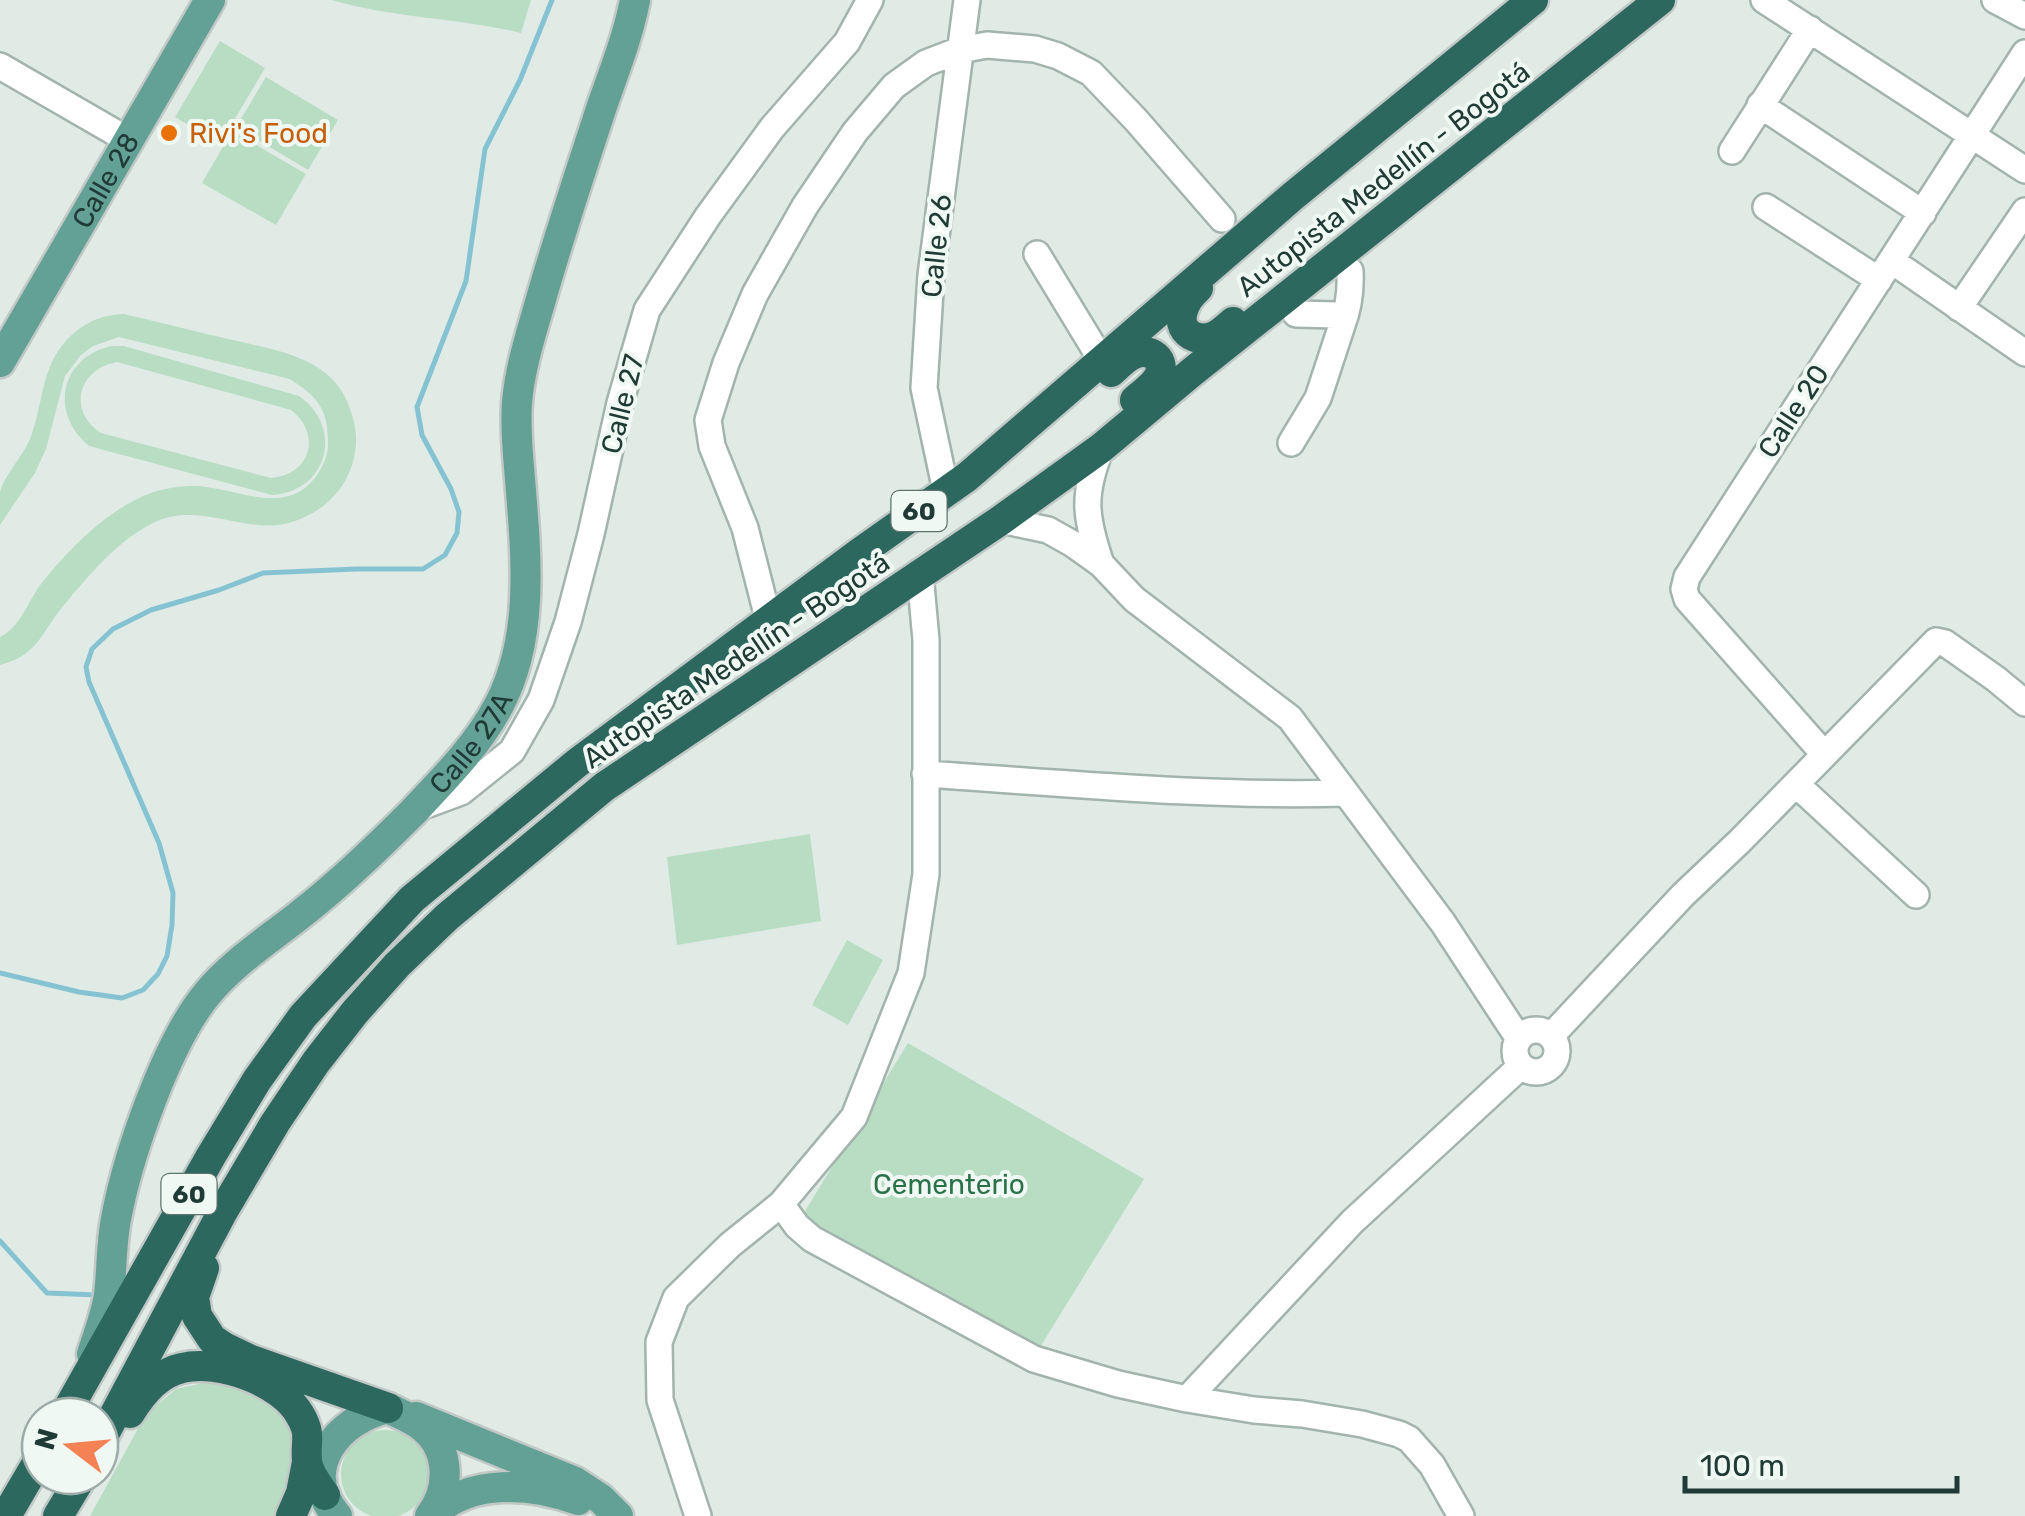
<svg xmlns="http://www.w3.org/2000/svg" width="2025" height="1516" font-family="Rubik,sans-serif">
	<rect width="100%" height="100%" fill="#e0ebe6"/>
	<path fill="#b8ddc3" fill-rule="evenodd" d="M 332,0 L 531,0 L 521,33 C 459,18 393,18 332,0 Z
		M 220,41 L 265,68 L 220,144 L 175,117 Z
		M 266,77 L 338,120 L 308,170 L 236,127 Z
		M 232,131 L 306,174 L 276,225 L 202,183 Z
		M 124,314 C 159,322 193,331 228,339 C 275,350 336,357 351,412 C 356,427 358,441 354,457 C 348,488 324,511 295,521 C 249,538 200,499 153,523 C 117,541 90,574 64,605 C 40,633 40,654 0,665 L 0,637 C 20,628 28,601 41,584 C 63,556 88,530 118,510 C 141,494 168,485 196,486 C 238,488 287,518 317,475 C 324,465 329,453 328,440 C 328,408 315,395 290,379 L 119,337 L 93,346 L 81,355 L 65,376 L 46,449 L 35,473 L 0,525 C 0,515 0,503 0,493 C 3,477 23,456 30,439 C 45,400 40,362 74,333 C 89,320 104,315 124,314 Z
		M 111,346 L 124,346 L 299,396 C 345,428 327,492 272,495 L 89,446 C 49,413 60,358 111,346 ZM 117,362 L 291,410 C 322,434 311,475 271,478 L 101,433 C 67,411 78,369 117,362 Z
		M 810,834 L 821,921 L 677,945 L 667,857 Z
		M 847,940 L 883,960 L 848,1025 L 812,1005 Z
		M 908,1043 L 1144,1179 L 1037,1352 L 802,1216 Z
		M 211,1381 L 260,1391 L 291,1421 C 297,1454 290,1484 280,1516 L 90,1516 L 146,1414 L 176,1389 Z
		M341 1474a44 44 0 1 1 88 0a44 44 0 1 1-88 0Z"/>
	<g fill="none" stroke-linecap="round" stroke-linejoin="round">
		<path stroke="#86c3d2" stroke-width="5" d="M 0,973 L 79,992 L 122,998 L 143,990 L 158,974 L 167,956 L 172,925 L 173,893 L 159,843 L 89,682 L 86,667 L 92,649 L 113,629 L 151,610 L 219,590 L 263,573 L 356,569 L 423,569 L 445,555 L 457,533 L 459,512 L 451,489 L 422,435 L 417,407 L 466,281 L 485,149 L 520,80 L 552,0
			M 0,1241 L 47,1293 L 98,1295"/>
		<g stroke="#a3b3ad" stroke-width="30">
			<path id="minor" d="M 1764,0 L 2025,170
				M 1995,0 L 2025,16
				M 0,66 L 128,140
				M 1760,105 L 1923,213
				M 1732,151 L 1810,29
				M 1766,207 L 1879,280
				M 1037,254 L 1102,361
				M 1892,261 L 2025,353
				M 1959,308 L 2025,211
				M 1342,325 C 1349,307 1351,291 1350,271
				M 1291,443 L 1318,398 L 1342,325 L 1336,315 L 1296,314
				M 1101,448 C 1082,495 1085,517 1101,564
				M 946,491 L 924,388 L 931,275 L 967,0
				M 1001,520 L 1048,530 L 1073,544 L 1101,564 L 1134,599 L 1290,718 L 1443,923 L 1519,1039
				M 769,622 L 745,528 L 712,446 L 708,420 L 726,363 L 755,294 L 805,206 L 855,132 L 894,86 L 926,63 L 960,50 L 987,45 L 1035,49 L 1058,56 L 1091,73 L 1136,120 L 1222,219
				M 1824,754 L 1687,599 L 1684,589 L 1687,577 L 2025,53
				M 925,774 C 1064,783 1205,797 1345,793
				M 1796,784 L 1916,895
				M 415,809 L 461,792 L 512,751 L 541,700 L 568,622 L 591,534 L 620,403 L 647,310 L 708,216 L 772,128 L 847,42 L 870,0
				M1515 1051a21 21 0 1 1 42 0a21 21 0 1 1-42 0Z
				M 1551,1036 L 1683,895 L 1740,841 L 1936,641 L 1945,643 L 1996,679 L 2025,703
				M 781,1204 L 797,1226 L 812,1239 L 1034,1359 L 1118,1384 L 1187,1399 L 1254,1410 L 1302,1414 L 1362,1424 L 1399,1434 L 1409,1439 L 1432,1465 L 1461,1516
				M 1187,1399 L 1352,1222 L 1521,1066
				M 698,1516 L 660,1400 L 659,1342 L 676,1298 L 730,1245 L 781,1204 L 854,1117 L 911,973 L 926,874 L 926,640 L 920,574"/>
		</g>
		<g stroke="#c1c8c6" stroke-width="35">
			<g id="major">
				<path id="s1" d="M 0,362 L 210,0"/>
				<path id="s2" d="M 92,1354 C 98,1335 106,1315 109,1295 C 112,1270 111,1245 116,1219 C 128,1155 166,1044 207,994 C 234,961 273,937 306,910 C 344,880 379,846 413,812 C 445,778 477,746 499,705 C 535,637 526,553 520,479 C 518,454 515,428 517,403 C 520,365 533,328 543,292 C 561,230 581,170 601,109 C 613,74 628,37 635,0"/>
				<path d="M 416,1417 L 575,1482 L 601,1499 L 618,1516"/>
				<path d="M 433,1514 C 471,1478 532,1483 578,1500"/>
				<path d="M 337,1516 C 297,1469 338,1419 388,1408 C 400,1414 414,1419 424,1428 C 451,1451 450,1490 430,1516"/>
			</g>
		</g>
		<g stroke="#c1c8c6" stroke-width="35">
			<path id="highway" d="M 1198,288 C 1184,300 1171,327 1195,337 C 1201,339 1206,339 1212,337 C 1219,335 1227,327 1233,322
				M 1111,372 C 1117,367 1123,360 1130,356 C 1146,346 1167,356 1159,376 C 1154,386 1143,393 1135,400
				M 204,1268 L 194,1297 L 197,1316 L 212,1339 L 224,1347 L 251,1360 L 388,1408
				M 130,1413 C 142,1393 159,1373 182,1368 C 219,1359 282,1382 300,1415 C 312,1435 305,1441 307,1461 C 308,1473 318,1485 325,1495
				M 64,1416 L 211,1156 L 257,1080 L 303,1016 L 412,899 L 577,763 L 858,554 L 967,477 L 1293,196 L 1533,0
				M 100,1442 L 223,1211 L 275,1123 L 316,1062 L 355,1012 L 397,965 L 447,917 L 604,787 L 1001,520 L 1101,448 L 1192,372 L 1660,0
				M 6,1516 L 40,1458
				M 58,1516 L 82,1476
				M 291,1516 L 301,1493 L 307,1462"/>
		</g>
		<use href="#minor" stroke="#fff" stroke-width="25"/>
		<use href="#major" stroke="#63a194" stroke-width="30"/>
		<use href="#highway" stroke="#2c685e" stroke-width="30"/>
	</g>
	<circle fill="#e8710a" stroke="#f0f8f4" stroke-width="4" cx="169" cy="133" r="10"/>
	<g text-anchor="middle" stroke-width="8" stroke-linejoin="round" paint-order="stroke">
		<g fill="#f0f8f4" stroke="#5e746e" stroke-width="2.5">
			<rect x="891.5" y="491" width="55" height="40" rx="8"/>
			<rect x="161.5" y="1174" width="55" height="40" rx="8"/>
		</g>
		<g font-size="25" font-weight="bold" fill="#203b35">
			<text x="919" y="520">60</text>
			<text x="189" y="1203">60</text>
		</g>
		<g font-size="28" fill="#c56008" stroke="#f0f8f4" text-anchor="start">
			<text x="189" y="143">Rivi's Food</text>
		</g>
		<g font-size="28" fill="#203b35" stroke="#f0f8f4">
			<text transform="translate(1383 179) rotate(-38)" y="10">Autopista Medellín - Bogotá</text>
			<text dy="10" stroke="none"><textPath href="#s1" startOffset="210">Calle 28</textPath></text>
			<text transform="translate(936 246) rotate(-84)" y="10">Calle 26</text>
			<text transform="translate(622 404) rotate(-76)" y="10">Calle 27</text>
			<text transform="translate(1793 411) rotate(-57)" y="10">Calle 20</text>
			<text transform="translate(736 660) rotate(-34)" y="10">Autopista Medellín - Bogotá</text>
			<text dy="10" stroke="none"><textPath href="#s2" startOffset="748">Calle 27A</textPath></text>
		</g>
		<g font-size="28" fill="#2a7349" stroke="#f0f8f4">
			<text x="949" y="1194">Cementerio</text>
		</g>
	</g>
	<g transform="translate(70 1446) rotate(286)"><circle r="48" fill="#f0f8f4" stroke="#9daca8" stroke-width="2.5"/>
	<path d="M0-8L18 38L0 25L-18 38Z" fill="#f48254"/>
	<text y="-15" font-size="28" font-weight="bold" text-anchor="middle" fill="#203b35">N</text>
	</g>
	<path d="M1685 1476v15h272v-15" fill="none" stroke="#203b35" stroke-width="5"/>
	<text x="1700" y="1476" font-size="30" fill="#203b35" stroke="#f0f8f4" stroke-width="8" paint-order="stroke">100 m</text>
</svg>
